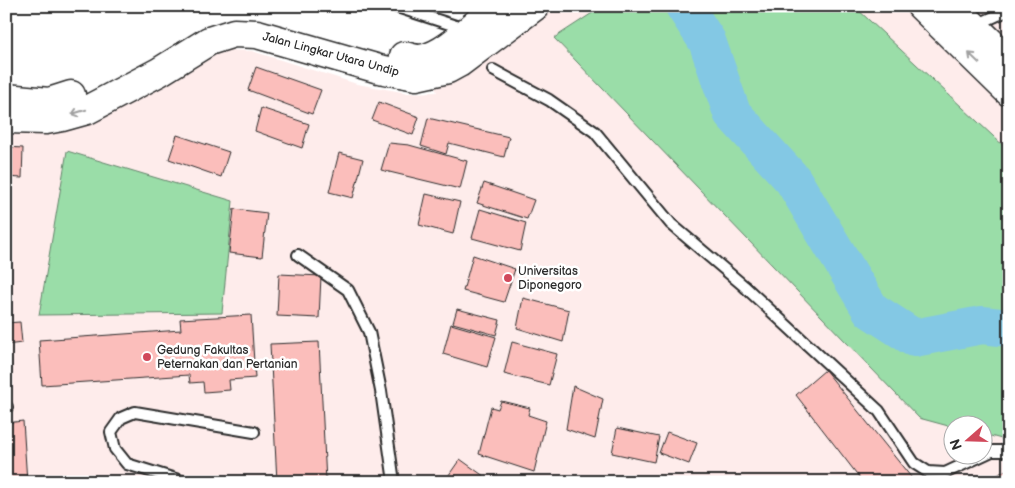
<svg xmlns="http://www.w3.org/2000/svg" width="1015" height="488" font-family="'Balsamiq Sans',sans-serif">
	<rect width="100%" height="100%" fill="#fff"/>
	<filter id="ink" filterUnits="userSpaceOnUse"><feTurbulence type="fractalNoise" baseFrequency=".02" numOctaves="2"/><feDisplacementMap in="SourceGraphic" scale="10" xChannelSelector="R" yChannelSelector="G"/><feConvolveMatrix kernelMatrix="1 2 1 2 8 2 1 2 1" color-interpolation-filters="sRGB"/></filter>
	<g filter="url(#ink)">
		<path fill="#feeceb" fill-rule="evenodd" d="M 484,6 L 1009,6 L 1009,482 L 6,482 L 6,130 L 87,119 L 209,57 L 229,50 L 252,51 L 357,84 L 408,93 L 437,92 L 422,58 ZM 952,426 L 982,426 L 982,456 L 952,456 Z"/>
		<path fill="#9adda8" stroke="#62846a" d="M 603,6 L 854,6 L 1009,151 L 1009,441 L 983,434 L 982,426 L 952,427 L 919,418 L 554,38 Z
			M 67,151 L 233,201 L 222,313 L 39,315 Z"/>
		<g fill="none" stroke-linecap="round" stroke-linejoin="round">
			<path stroke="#83c8e4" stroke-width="38" d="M 684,6 L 707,41 L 732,113 L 793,180 L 871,310 L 914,338 L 982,325 L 1009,328"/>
		</g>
		<path fill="#fbbebb" stroke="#2b2b2b" d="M 256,67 L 321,90 L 312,114 L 248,90 Z
			M 379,102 L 419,117 L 413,135 L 372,120 Z
			M 261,108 L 309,124 L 302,148 L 255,131 Z
			M 428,118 L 509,137 L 504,157 L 449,143 L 446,154 L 421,146 Z
			M 177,135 L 229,152 L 221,177 L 169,159 Z
			M 389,143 L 409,145 L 467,161 L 460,189 L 381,170 Z
			M 6,147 L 23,148 L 22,178 L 6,177 Z
			M 339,153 L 363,159 L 353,198 L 329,192 Z
			M 484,183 L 534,200 L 527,219 L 477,203 Z
			M 426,194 L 460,202 L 453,234 L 419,225 Z
			M 234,209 L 267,213 L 262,257 L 229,253 Z
			M 480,209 L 526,223 L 520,251 L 472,238 Z
			M 473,255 L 515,269 L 504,302 L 463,291 Z
			M 279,274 L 321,276 L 319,318 L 277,316 Z
			M 523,298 L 569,310 L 563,342 L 517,328 Z
			M 457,309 L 500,320 L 496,335 L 453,323 Z
			M 251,315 L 255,378 L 229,380 L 230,390 L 204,392 L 203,382 L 190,383 L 189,375 L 42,385 L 39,340 L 181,330 L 180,319 Z
			M 20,322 L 22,343 L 6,345 L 6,323 Z
			M 451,324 L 496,337 L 487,367 L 443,354 Z
			M 319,342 L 326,482 L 277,482 L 270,344 Z
			M 512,342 L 557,354 L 549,385 L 504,374 Z
			M 825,370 L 915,482 L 863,482 L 796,395 Z
			M 573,386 L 603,399 L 595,439 L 566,429 Z
			M 501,401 L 530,408 L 528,415 L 546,421 L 534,472 L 479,454 L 491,407 L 498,409 Z
			M 23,421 L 27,482 L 6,482 L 6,423 Z
			M 617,428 L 659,437 L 654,462 L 612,453 Z
			M 667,432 L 697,443 L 689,464 L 659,453 Z
			M 460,459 L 492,482 L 444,482 Z
			M 1009,468 L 1009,482 L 986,482 Z"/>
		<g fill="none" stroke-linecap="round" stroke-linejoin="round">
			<g stroke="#2b2b2b" stroke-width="14">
				<path id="lane" d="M 394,6 L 465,29
					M 976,25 L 1009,10
					M 493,70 L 549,100 L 595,132 L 671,224 L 744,286 L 879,411 L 914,463 L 928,472 L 945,473 L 992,451 L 1009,451
					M 298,255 L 348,290 L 369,332 L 381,391 L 394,482
					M 6,407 L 7,407
					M 185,482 L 127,464 L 115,449 L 111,432 L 121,418 L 135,412 L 254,432"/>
			</g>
			<g stroke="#2b2b2b" stroke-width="31">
				<path id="secondary" d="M 921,6 L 1009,92
					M 953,6 L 1009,60
					M 404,56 C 409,57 415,59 420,59 C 446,56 476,22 497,6
					M 6,98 L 49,102 L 71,95
					M 6,119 L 46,120 L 62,117 L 87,110 L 159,72 L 209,41 L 234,33 L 257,34 L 379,69 L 416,76 L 448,69 L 459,63 L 535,6"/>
			</g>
			<use href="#lane" stroke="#fff" stroke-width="10"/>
			<use href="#secondary" stroke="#fff" stroke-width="28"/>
		</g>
		<defs><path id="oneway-shaft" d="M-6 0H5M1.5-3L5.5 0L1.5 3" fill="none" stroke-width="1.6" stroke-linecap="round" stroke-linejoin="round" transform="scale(1.25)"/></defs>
		<g stroke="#a0a0a0">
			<use href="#oneway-shaft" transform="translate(974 58) rotate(-136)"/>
			<use href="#oneway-shaft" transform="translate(79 112) rotate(163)"/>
		</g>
	</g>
	<g fill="#d1495b" stroke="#fff" stroke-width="2">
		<circle cx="508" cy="278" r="5"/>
		<circle cx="147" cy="357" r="5"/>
	</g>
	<g text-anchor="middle" stroke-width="5" stroke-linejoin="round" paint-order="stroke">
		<g font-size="12" fill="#2b2b2b" stroke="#fff">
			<text transform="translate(331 54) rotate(15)" y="4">Jalan Lingkar Utara Undip</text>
		</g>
		<g font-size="12" fill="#2b2b2b" stroke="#fff" text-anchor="start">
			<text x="518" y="275">Universitas<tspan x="518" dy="14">Diponegoro</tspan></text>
			<text x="157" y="354">Gedung Fakultas<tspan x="157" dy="14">Peternakan dan Pertanian</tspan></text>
		</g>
	</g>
	<rect width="1015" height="488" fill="none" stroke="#fff" stroke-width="25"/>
	<rect x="12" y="12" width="990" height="463" fill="none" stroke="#2b2b2b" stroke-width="2" filter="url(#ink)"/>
	<g transform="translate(968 440) rotate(250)"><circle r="24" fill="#ffffff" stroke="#aaaaaa"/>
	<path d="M0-4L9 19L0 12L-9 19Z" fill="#d1495b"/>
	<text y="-8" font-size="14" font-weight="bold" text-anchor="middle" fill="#2b2b2b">N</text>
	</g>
</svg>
